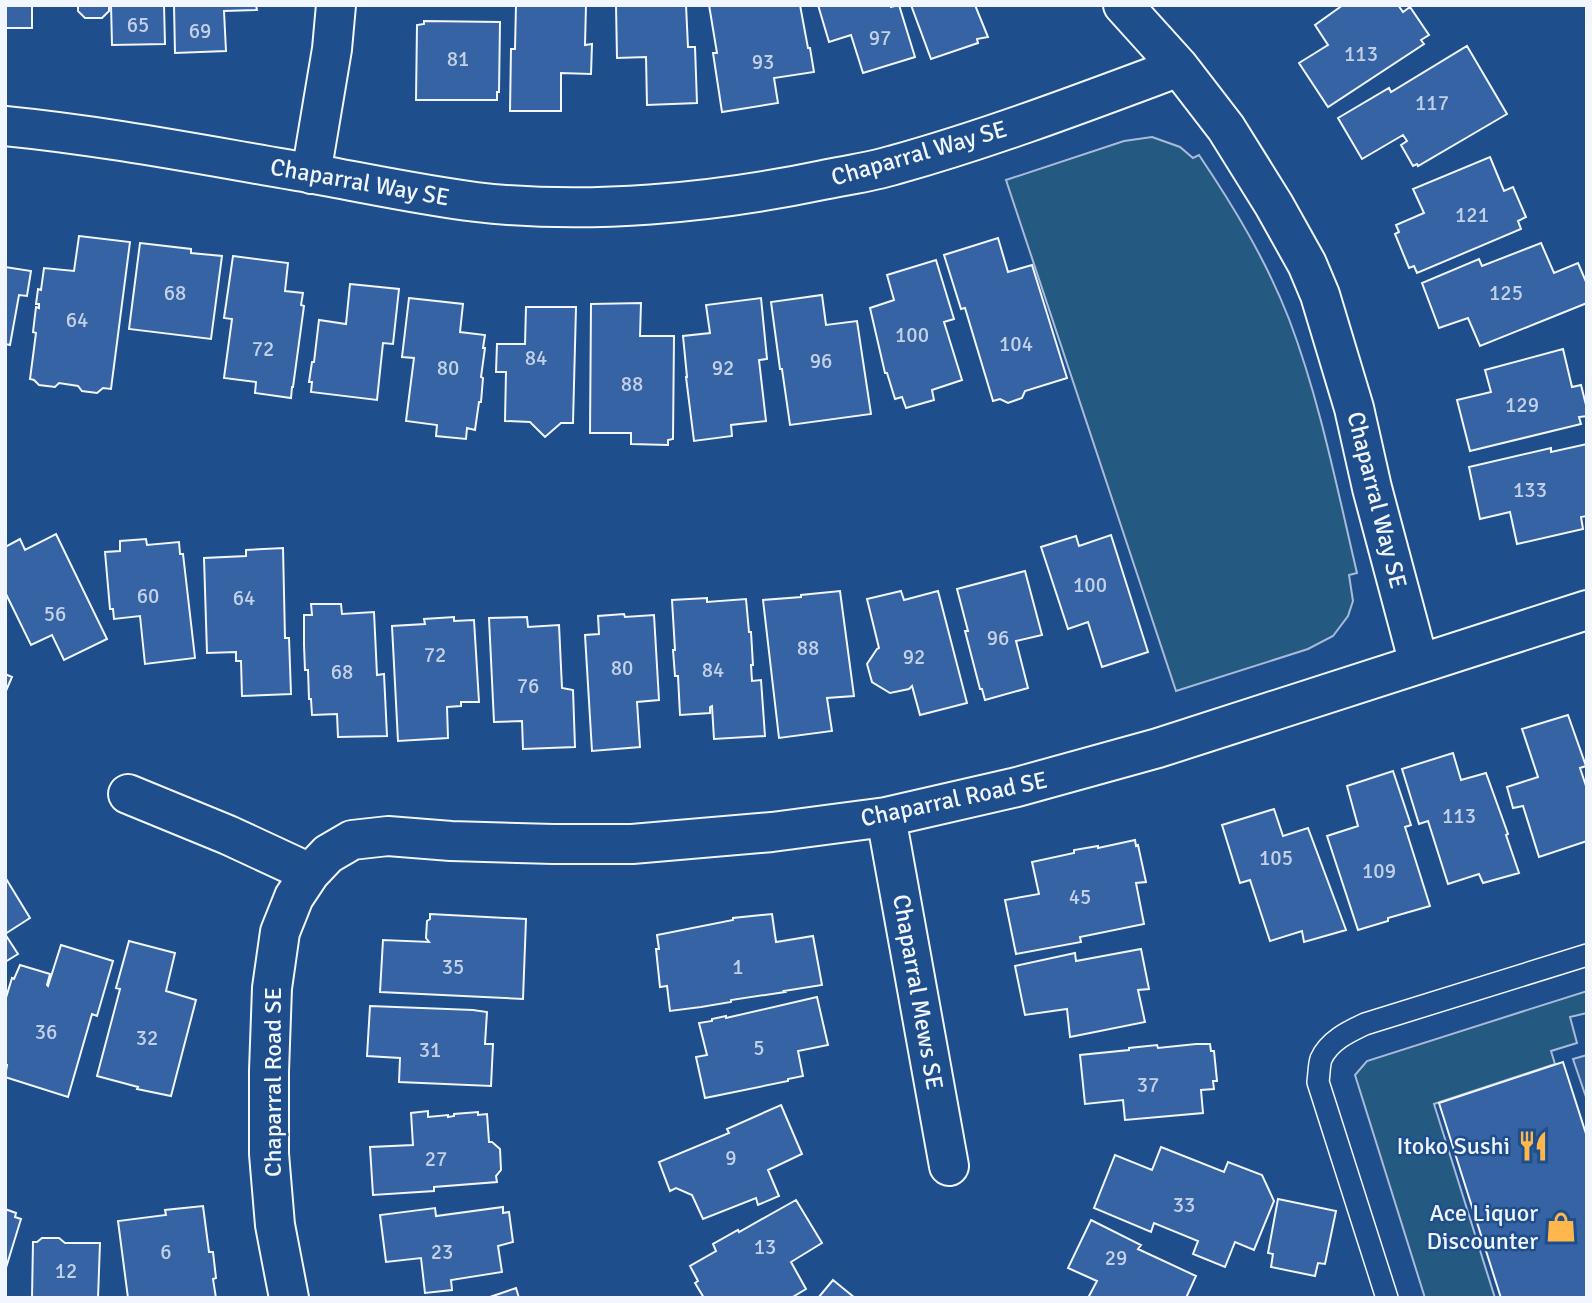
<svg xmlns="http://www.w3.org/2000/svg" width="1592" height="1303" font-family="Signika,sans-serif">
	<rect width="100%" height="100%" fill="#1f4e8c"/>
	<path fill="#245a82" stroke="#a8bbd7" stroke-width="2" d="M 1152,137 L 1180,147 L 1193,158 L 1199,155 C 1234,207 1266,260 1289,319 C 1320,401 1337,488 1357,573 L 1349,575 L 1353,601 L 1348,616 L 1333,636 L 1308,649 L 1176,691 L 1006,180 L 1124,141 Z
		M 1587,991 L 1587,1013 L 1570,1017 L 1577,1043 L 1551,1051 L 1555,1064 L 1434,1104 L 1495,1298 L 1425,1298 L 1355,1075 L 1367,1061 Z"/>
	<path fill="#305b95" stroke="#a8bbd7" stroke-width="2" d="M 1587,1055 L 1587,1100 L 1573,1059 Z"/>
	<path fill="#3563a3" stroke="#f2f6ff" stroke-width="2" d="M 5,5 L 32,5 L 32,28 L 5,28 Z
		M 78,5 L 109,5 L 109,11 L 102,18 L 85,18 L 78,11 Z
		M 111,5 L 164,5 L 165,44 L 112,45 Z
		M 174,5 L 256,5 L 257,10 L 224,11 L 226,51 L 175,53 Z
		M 516,5 L 586,5 L 585,45 L 592,44 L 591,74 L 561,73 L 561,111 L 510,111 L 511,49 L 515,49 Z
		M 616,5 L 686,5 L 688,47 L 695,47 L 697,103 L 647,105 L 646,57 L 617,58 Z
		M 709,5 L 800,5 L 808,48 L 810,48 L 814,72 L 774,78 L 778,103 L 722,112 L 713,53 L 717,53 Z
		M 818,5 L 891,5 L 891,7 L 899,5 L 915,57 L 863,73 L 851,35 L 829,42 Z
		M 911,5 L 975,5 L 988,37 L 977,39 L 978,43 L 931,59 Z
		M 1343,5 L 1398,5 L 1403,12 L 1410,7 L 1429,35 L 1421,40 L 1424,44 L 1328,107 L 1299,63 L 1328,45 L 1315,25 Z
		M 424,21 L 500,22 L 499,92 L 497,92 L 497,100 L 416,100 L 417,25 L 424,24 Z
		M 1467,46 L 1507,114 L 1418,166 L 1417,164 L 1413,166 L 1401,145 L 1407,141 L 1403,135 L 1362,159 L 1338,118 L 1389,88 L 1391,92 Z
		M 1490,157 L 1504,191 L 1513,187 L 1526,217 L 1518,221 L 1521,229 L 1417,273 L 1414,266 L 1409,268 L 1395,234 L 1399,232 L 1396,225 L 1424,213 L 1413,189 Z
		M 79,236 L 130,242 L 111,389 L 103,388 L 97,393 L 82,391 L 78,386 L 59,383 L 55,387 L 39,385 L 34,380 L 30,379 L 36,333 L 33,332 L 36,307 L 39,308 L 39,304 L 36,304 L 38,289 L 41,290 L 44,268 L 74,271 Z
		M 998,238 L 1008,272 L 1032,265 L 1067,378 L 1025,391 L 1022,398 L 1008,403 L 1000,399 L 993,401 L 965,308 L 961,309 L 944,255 Z
		M 140,243 L 191,249 L 191,253 L 222,256 L 211,339 L 129,329 Z
		M 1541,243 L 1554,273 L 1578,263 L 1587,284 L 1587,303 L 1480,346 L 1468,318 L 1439,328 L 1422,283 L 1479,259 L 1482,266 Z
		M 233,256 L 288,263 L 285,291 L 303,293 L 301,305 L 304,306 L 293,387 L 292,387 L 291,398 L 255,393 L 256,382 L 224,378 L 232,319 L 224,318 Z
		M 936,260 L 954,319 L 944,322 L 962,380 L 932,390 L 934,400 L 906,408 L 902,397 L 895,399 L 887,373 L 885,373 L 870,308 L 894,300 L 887,275 Z
		M 5,267 L 31,271 L 27,296 L 19,295 L 10,345 L 5,344 Z
		M 350,284 L 399,289 L 393,344 L 383,343 L 377,400 L 311,392 L 312,382 L 309,382 L 312,362 L 314,362 L 319,320 L 346,324 Z
		M 822,295 L 826,325 L 857,321 L 871,414 L 790,425 L 782,369 L 780,369 L 771,302 Z
		M 409,298 L 463,304 L 460,332 L 485,335 L 483,348 L 485,348 L 481,377 L 483,378 L 481,402 L 479,402 L 475,430 L 467,428 L 466,439 L 436,436 L 437,425 L 406,421 L 414,358 L 402,357 Z
		M 761,298 L 767,359 L 759,360 L 766,421 L 731,425 L 732,436 L 694,441 L 686,377 L 687,377 L 683,336 L 710,333 L 706,305 Z
		M 641,303 L 640,336 L 674,336 L 673,439 L 668,440 L 668,445 L 631,444 L 631,433 L 590,433 L 591,304 Z
		M 526,307 L 576,307 L 573,423 L 561,423 L 545,437 L 530,422 L 505,421 L 506,372 L 496,372 L 497,344 L 525,344 Z
		M 1563,349 L 1572,387 L 1581,385 L 1587,409 L 1587,416 L 1579,417 L 1581,424 L 1470,451 L 1457,400 L 1491,392 L 1485,370 Z
		M 1587,444 L 1587,516 L 1581,517 L 1583,529 L 1517,544 L 1510,512 L 1480,519 L 1469,467 L 1551,448 L 1551,452 Z
		M 56,534 L 107,639 L 64,660 L 52,635 L 31,645 L 5,592 L 5,547 L 20,539 L 25,550 Z
		M 1111,535 L 1148,652 L 1102,667 L 1088,622 L 1068,629 L 1041,547 L 1076,536 L 1079,546 Z
		M 146,539 L 147,545 L 179,542 L 180,554 L 183,554 L 195,658 L 145,664 L 140,616 L 114,619 L 113,609 L 110,609 L 105,552 L 120,551 L 120,541 Z
		M 283,548 L 285,638 L 289,638 L 291,694 L 242,696 L 241,661 L 236,661 L 236,652 L 207,653 L 204,558 L 246,556 L 246,550 Z
		M 1025,571 L 1042,635 L 1016,641 L 1028,688 L 985,700 L 982,689 L 980,689 L 965,631 L 968,631 L 957,589 Z
		M 840,591 L 854,696 L 827,698 L 832,731 L 779,738 L 763,600 L 801,597 L 801,595 Z
		M 901,591 L 904,600 L 938,591 L 967,703 L 920,715 L 912,686 L 909,689 L 890,693 L 872,682 L 867,664 L 877,649 L 879,648 L 867,599 Z
		M 707,598 L 707,602 L 746,599 L 749,632 L 751,632 L 753,665 L 751,665 L 752,681 L 761,680 L 765,736 L 714,739 L 712,706 L 710,707 L 710,713 L 680,715 L 678,676 L 675,676 L 673,650 L 675,650 L 672,600 Z
		M 311,604 L 341,604 L 342,614 L 374,612 L 377,675 L 384,674 L 387,736 L 338,737 L 337,714 L 312,715 L 311,699 L 309,699 L 308,670 L 305,670 L 304,645 L 304,615 L 312,615 Z
		M 624,614 L 625,617 L 654,615 L 659,700 L 637,702 L 640,747 L 592,751 L 585,635 L 599,634 L 598,616 Z
		M 454,617 L 454,621 L 474,620 L 479,702 L 461,702 L 461,706 L 447,707 L 448,738 L 398,741 L 392,626 L 425,624 L 424,619 Z
		M 527,617 L 528,627 L 559,625 L 562,688 L 573,690 L 575,747 L 523,749 L 522,721 L 494,722 L 489,618 Z
		M 5,674 L 12,677 L 5,693 Z
		M 1568,715 L 1586,766 L 1580,768 L 1587,789 L 1587,841 L 1539,857 L 1523,806 L 1513,808 L 1507,787 L 1538,777 L 1522,729 Z
		M 1453,753 L 1461,780 L 1486,773 L 1508,834 L 1506,835 L 1519,873 L 1483,883 L 1479,874 L 1448,884 L 1428,821 L 1419,824 L 1402,769 Z
		M 1393,771 L 1411,825 L 1405,827 L 1430,906 L 1388,918 L 1388,921 L 1358,930 L 1327,836 L 1358,826 L 1347,786 Z
		M 1274,809 L 1283,836 L 1308,828 L 1346,930 L 1304,942 L 1302,931 L 1270,941 L 1250,880 L 1240,883 L 1222,825 Z
		M 1135,840 L 1136,846 L 1138,845 L 1146,882 L 1136,883 L 1144,924 L 1080,937 L 1081,942 L 1016,954 L 1005,900 L 1039,894 L 1032,862 L 1074,853 L 1074,850 L 1098,846 L 1098,848 Z
		M 5,877 L 30,918 L 5,934 Z
		M 430,914 L 526,919 L 523,999 L 380,992 L 383,940 L 429,942 L 426,938 L 427,921 L 430,919 Z
		M 772,914 L 776,942 L 813,936 L 822,985 L 784,991 L 785,992 L 731,1000 L 731,1002 L 701,1007 L 670,1011 L 667,986 L 660,987 L 656,949 L 659,949 L 657,935 L 733,920 L 733,918 Z
		M 5,934 L 18,954 L 5,962 Z
		M 129,941 L 175,953 L 166,991 L 196,1000 L 171,1096 L 137,1089 L 138,1087 L 97,1076 L 120,989 L 116,988 Z
		M 61,945 L 113,961 L 97,1016 L 92,1014 L 68,1097 L 5,1077 L 7,1065 L 5,1065 L 5,1001 L 12,978 L 14,979 L 20,965 L 50,974 L 47,985 L 48,986 Z
		M 1141,949 L 1149,989 L 1138,990 L 1145,1022 L 1070,1037 L 1067,1009 L 1025,1015 L 1015,966 L 1075,953 L 1076,961 Z
		M 817,997 L 828,1045 L 798,1051 L 803,1076 L 788,1079 L 788,1081 L 705,1098 L 696,1057 L 707,1055 L 699,1023 L 712,1021 L 712,1019 L 726,1016 L 726,1018 Z
		M 370,1006 L 473,1010 L 487,1012 L 485,1044 L 493,1044 L 491,1086 L 399,1082 L 400,1058 L 367,1056 Z
		M 1196,1044 L 1210,1044 L 1211,1051 L 1214,1051 L 1217,1081 L 1213,1081 L 1214,1089 L 1201,1090 L 1203,1113 L 1125,1120 L 1123,1100 L 1085,1104 L 1080,1055 L 1129,1050 L 1129,1048 L 1157,1045 L 1158,1048 Z
		M 1563,1062 L 1587,1137 L 1587,1298 L 1501,1298 L 1439,1103 Z
		M 781,1105 L 802,1154 L 768,1170 L 779,1196 L 758,1205 L 756,1198 L 703,1219 L 692,1195 L 676,1188 L 670,1191 L 659,1162 L 729,1133 L 727,1129 Z
		M 428,1111 L 428,1117 L 448,1115 L 448,1117 L 454,1116 L 454,1114 L 478,1112 L 478,1115 L 487,1114 L 489,1142 L 492,1142 L 500,1149 L 501,1170 L 496,1176 L 497,1182 L 434,1187 L 434,1191 L 373,1195 L 370,1147 L 413,1145 L 411,1113 Z
		M 1161,1147 L 1224,1172 L 1228,1162 L 1262,1175 L 1274,1201 L 1254,1250 L 1235,1242 L 1225,1267 L 1193,1254 L 1198,1241 L 1154,1223 L 1151,1232 L 1094,1208 L 1115,1155 L 1152,1170 Z
		M 1278,1199 L 1336,1211 L 1325,1264 L 1318,1263 L 1315,1276 L 1271,1267 L 1273,1254 L 1268,1253 Z
		M 796,1200 L 822,1243 L 791,1262 L 806,1289 L 791,1298 L 704,1298 L 695,1283 L 698,1281 L 690,1266 L 716,1251 L 713,1244 L 738,1230 L 739,1232 Z
		M 203,1206 L 209,1252 L 213,1252 L 216,1278 L 213,1279 L 216,1298 L 128,1298 L 118,1221 L 166,1215 L 165,1210 Z
		M 503,1207 L 503,1213 L 509,1212 L 513,1242 L 498,1246 L 502,1272 L 451,1280 L 452,1290 L 425,1293 L 421,1258 L 386,1262 L 380,1215 L 435,1208 L 436,1216 Z
		M 5,1209 L 16,1213 L 15,1217 L 21,1219 L 5,1271 Z
		M 1091,1220 L 1141,1245 L 1138,1249 L 1196,1276 L 1186,1298 L 1088,1298 L 1097,1281 L 1068,1268 Z
		M 42,1238 L 59,1238 L 65,1243 L 100,1243 L 98,1298 L 32,1298 L 33,1242 L 37,1242 Z
		M 833,1280 L 855,1298 L 818,1298 Z
		M 516,1288 L 519,1298 L 487,1298 Z"/>
	<g fill="none" stroke-linecap="round" stroke-linejoin="round">
		<g stroke="#f2f6ff" stroke-width="24">
			<path id="lane" d="M 1387,1298 L 1318,1082 C 1319,1075 1319,1065 1321,1059 C 1329,1041 1348,1032 1365,1024 L 1587,955"/>
		</g>
		<g stroke="#f2f6ff" stroke-width="42">
			<path id="street" d="M 1123,5 L 1179,67
				M 5,126 C 107,136 208,156 309,173 C 365,183 420,195 476,202 C 588,215 713,203 823,180 C 847,175 871,172 894,165 C 991,138 1085,102 1179,67 L 1226,128 L 1274,205 L 1307,264 L 1320,295 L 1354,408 L 1372,488 L 1419,664
				M 311,174 L 332,49 L 336,5
				M 128,794 L 228,835 L 310,873 L 328,854 L 352,840 L 388,836 L 451,841 L 554,844 L 632,844 L 772,832 L 886,817 L 1017,787 L 1158,748 L 1587,610
				M 886,817 L 949,1166
				M 289,1298 L 275,1225 L 269,1154 L 269,1071 L 272,988 L 280,932 L 294,897 L 310,873"/>
		</g>
		<use href="#lane" stroke="#1f4e8c" stroke-width="21"/>
		<use href="#street" stroke="#1f4e8c" stroke-width="38"/>
	</g>
	<defs>
		<g id="restaurant-bare" transform="scale(2.415)"><path d="M-5-6h1v4h1v-4h1v4h1v-4h1v5L-1.5 .5V6h-2V.5L-5-1ZM5-6V6H3V1.5H1.5Q1.5-4 5-6Z" fill="#ffb74d" stroke="#1f4e8c" stroke-width="2.5" paint-order="stroke"/></g>
		<g id="shop-bare" transform="scale(2.415)"><path d="M-5-2.5h2.3a2.7 3.5 0 0 1 5.4 0H5L5.5 6h-11ZM-1.5-2.5h3a1.5 2.3 0 0 0-3 0Z" fill="#ffb74d" stroke="#1f4e8c" stroke-width="2.5" paint-order="stroke"/></g>
	</defs>
	<g fill-rule="evenodd">
		<use href="#restaurant-bare" x="1533" y="1146"/>
		<use href="#shop-bare" x="1561" y="1227"/>
	</g>
	<g text-anchor="middle" stroke-width="5" stroke-linejoin="round" paint-order="stroke">
		<g font-size="21" fill="#c3d1e8">
			<text x="138" y="32">65</text>
			<text x="200" y="38">69</text>
			<text x="880" y="45">97</text>
			<text x="1361" y="61">113</text>
			<text x="458" y="66">81</text>
			<text x="763" y="69">93</text>
			<text x="1432" y="110">117</text>
			<text x="1472" y="222">121</text>
			<text x="175" y="300">68</text>
			<text x="1506" y="300">125</text>
			<text x="77" y="327">64</text>
			<text x="912" y="342">100</text>
			<text x="1016" y="351">104</text>
			<text x="263" y="356">72</text>
			<text x="536" y="365">84</text>
			<text x="821" y="368">96</text>
			<text x="448" y="375">80</text>
			<text x="723" y="375">92</text>
			<text x="632" y="391">88</text>
			<text x="1522" y="412">129</text>
			<text x="1530" y="497">133</text>
			<text x="1090" y="592">100</text>
			<text x="148" y="603">60</text>
			<text x="244" y="605">64</text>
			<text x="55" y="621">56</text>
			<text x="998" y="645">96</text>
			<text x="808" y="655">88</text>
			<text x="435" y="662">72</text>
			<text x="914" y="664">92</text>
			<text x="622" y="675">80</text>
			<text x="713" y="677">84</text>
			<text x="342" y="679">68</text>
			<text x="528" y="693">76</text>
			<text x="1459" y="823">113</text>
			<text x="1276" y="865">105</text>
			<text x="1379" y="878">109</text>
			<text x="1080" y="904">45</text>
			<text x="453" y="974">35</text>
			<text x="738" y="974">1</text>
			<text x="46" y="1039">36</text>
			<text x="147" y="1045">32</text>
			<text x="759" y="1055">5</text>
			<text x="430" y="1057">31</text>
			<text x="1148" y="1092">37</text>
			<text x="731" y="1165">9</text>
			<text x="436" y="1166">27</text>
			<text x="1184" y="1212">33</text>
			<text x="765" y="1254">13</text>
			<text x="166" y="1259">6</text>
			<text x="442" y="1259">23</text>
			<text x="1116" y="1265">29</text>
			<text x="66" y="1278">12</text>
		</g>
		<g font-size="24" fill="#f2f6ff" stroke="#1f4e8c">
			<text transform="translate(919 153) rotate(-16)" y="8">Chaparral Way SE</text>
			<text transform="translate(360 182) rotate(10)" y="8">Chaparral Way SE</text>
			<text transform="translate(1377 500) rotate(76)" y="8">Chaparral Way SE</text>
			<text transform="translate(954 799) rotate(-12)" y="8">Chaparral Road SE</text>
			<text transform="translate(918 992) rotate(80)" y="8">Chaparral Mews SE</text>
			<text transform="translate(273 1082) rotate(-90)" y="8">Chaparral Road SE</text>
		</g>
		<g font-size="24" fill="#f2f6ff" stroke="#1f4e8c" text-anchor="end">
			<text x="1510" y="1154">Itoko Sushi</text>
			<text x="1538" y="1221">Ace Liquor<tspan x="1538" dy="28">Discounter</tspan></text>
		</g>
	</g>
	<rect width="1592" height="1303" fill="none" stroke="#f2f6ff" stroke-width="14"/>
</svg>
